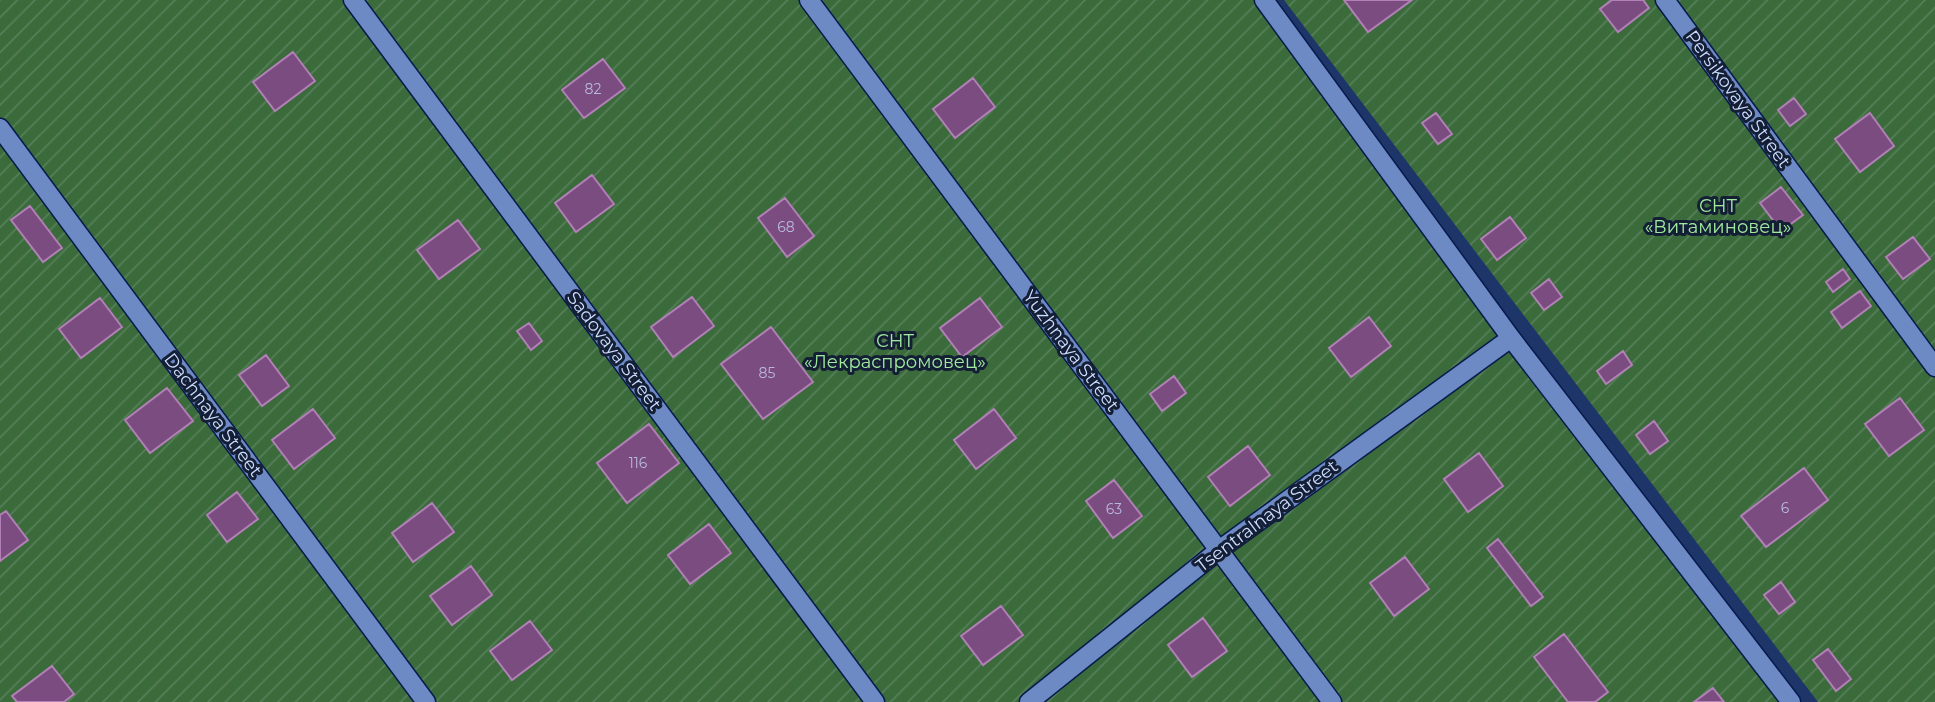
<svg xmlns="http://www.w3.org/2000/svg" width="1935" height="702" font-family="Montserrat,sans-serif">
	<defs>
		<pattern id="garden-furrows" width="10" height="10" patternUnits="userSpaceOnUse" patternTransform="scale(1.75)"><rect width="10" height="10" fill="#3b6a3b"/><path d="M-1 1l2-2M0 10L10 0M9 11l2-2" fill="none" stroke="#567f58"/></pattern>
	</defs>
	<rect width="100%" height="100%" fill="#1e3569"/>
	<path fill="url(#garden-furrows)" d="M 0,0 L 1264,0 L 1791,702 L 0,702 Z
		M 1284,0 L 1935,0 L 1935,702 L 1818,702 Z"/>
	<path fill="#7b4c7f" stroke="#b180b6" stroke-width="2" d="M 1344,0 L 1412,0 L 1368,32 Z
		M 1612,0 L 1643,0 L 1649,8 L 1618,32 L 1600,9 Z
		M 293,52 L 315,81 L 275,111 L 253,82 Z
		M 603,59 L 625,88 L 584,118 L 562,90 Z
		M 973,78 L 995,107 L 955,138 L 933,109 Z
		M 1794,98 L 1806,114 L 1790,126 L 1778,110 Z
		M 1436,113 L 1452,134 L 1438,144 L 1422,123 Z
		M 1870,113 L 1894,146 L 1860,172 L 1835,139 Z
		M 592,175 L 614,204 L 576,232 L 555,203 Z
		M 1781,187 L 1803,215 L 1781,231 L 1760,203 Z
		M 785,198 L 814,236 L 787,257 L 758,218 Z
		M 30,206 L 62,248 L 43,262 L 11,220 Z
		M 1510,217 L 1526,238 L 1497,260 L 1481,239 Z
		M 458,220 L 480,249 L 439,279 L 417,250 Z
		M 1913,237 L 1930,259 L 1903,279 L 1886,257 Z
		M 1843,269 L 1850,279 L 1833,292 L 1826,282 Z
		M 1549,279 L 1562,297 L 1544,310 L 1531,293 Z
		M 1860,291 L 1871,306 L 1842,328 L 1831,312 Z
		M 692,297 L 714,326 L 673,357 L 651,327 Z
		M 100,298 L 122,327 L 81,358 L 59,329 Z
		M 980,298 L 1002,327 L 962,357 L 940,328 Z
		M 1369,317 L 1391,346 L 1351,377 L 1329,348 Z
		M 529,323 L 542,341 L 531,350 L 517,331 Z
		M 771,327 L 813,382 L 763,419 L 721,364 Z
		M 1623,351 L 1632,365 L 1606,384 L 1597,371 Z
		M 266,355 L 289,386 L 262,406 L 239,375 Z
		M 1174,376 L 1186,393 L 1162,411 L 1150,394 Z
		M 167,388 L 193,421 L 150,453 L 125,420 Z
		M 1900,398 L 1924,430 L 1889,456 L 1865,424 Z
		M 313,409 L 335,438 L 294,469 L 272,440 Z
		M 994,409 L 1016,438 L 976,469 L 954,440 Z
		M 1654,421 L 1668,441 L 1650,454 L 1636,435 Z
		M 649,424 L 679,463 L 627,503 L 597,463 Z
		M 1248,446 L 1270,475 L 1230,506 L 1208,477 Z
		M 1479,453 L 1503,486 L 1468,512 L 1444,479 Z
		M 1804,468 L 1828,500 L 1766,547 L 1741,516 Z
		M 1114,480 L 1142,516 L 1113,538 L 1086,501 Z
		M 237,492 L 258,519 L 227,542 L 207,515 Z
		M 432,503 L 454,532 L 413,562 L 392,533 Z
		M 6,511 L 28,540 L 0,561 L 0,515 Z
		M 709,524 L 731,553 L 690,584 L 668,555 Z
		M 1498,539 L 1543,597 L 1531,606 L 1487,548 Z
		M 1405,557 L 1429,589 L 1394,616 L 1370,583 Z
		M 471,566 L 492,595 L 452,625 L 430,596 Z
		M 1781,582 L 1795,602 L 1779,614 L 1764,595 Z
		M 1001,606 L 1023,635 L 983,665 L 961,636 Z
		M 1203,618 L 1227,651 L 1192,677 L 1168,645 Z
		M 530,621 L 552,650 L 512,680 L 490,651 Z
		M 1564,634 L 1608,692 L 1595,702 L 1568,702 L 1534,657 Z
		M 1828,649 L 1851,679 L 1836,691 L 1813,660 Z
		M 52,666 L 74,694 L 64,702 L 17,702 L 12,696 Z
		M 1713,688 L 1724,702 L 1694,702 Z"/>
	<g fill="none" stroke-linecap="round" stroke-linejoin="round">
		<g stroke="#071a4b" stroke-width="21">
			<path id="street" d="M 353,0 L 875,702
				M 809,0 L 1332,702
				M 1264,0 L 1511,338 L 1791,702
				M 1665,0 L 1935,367
				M 0,128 L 426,702
				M 1029,702 L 1219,550 L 1511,338"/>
		</g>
		<use href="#street" stroke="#6d8ac4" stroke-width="18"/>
	</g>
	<g text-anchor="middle" stroke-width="6" stroke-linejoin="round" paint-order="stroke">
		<g font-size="14" fill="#b8b9de">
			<text x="593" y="94">82</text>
			<text x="786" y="232">68</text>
			<text x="767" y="378">85</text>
			<text x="638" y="468">116</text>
			<text x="1785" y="513">6</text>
			<text x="1114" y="514">63</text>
		</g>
		<g font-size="18" fill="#ccddfd" stroke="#141f36">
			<text transform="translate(1738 99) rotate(54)" y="6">Persikovaya Street</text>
			<text transform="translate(614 351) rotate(53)" y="6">Sadovaya Street</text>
			<text transform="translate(1071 351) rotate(53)" y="6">Yuzhnaya Street</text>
			<text transform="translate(213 415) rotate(53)" y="6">Dachnaya Street</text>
			<text transform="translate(1267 516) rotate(-37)" y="6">Tsentralnaya Street</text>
		</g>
		<g font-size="18" fill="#a0ea9d" stroke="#141f36">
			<text x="1718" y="212">СНТ<tspan x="1718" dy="21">«Витаминовец»</tspan></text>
			<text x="895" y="347">СНТ<tspan x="895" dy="21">«Лекраспромовец»</tspan></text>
		</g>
	</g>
</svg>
